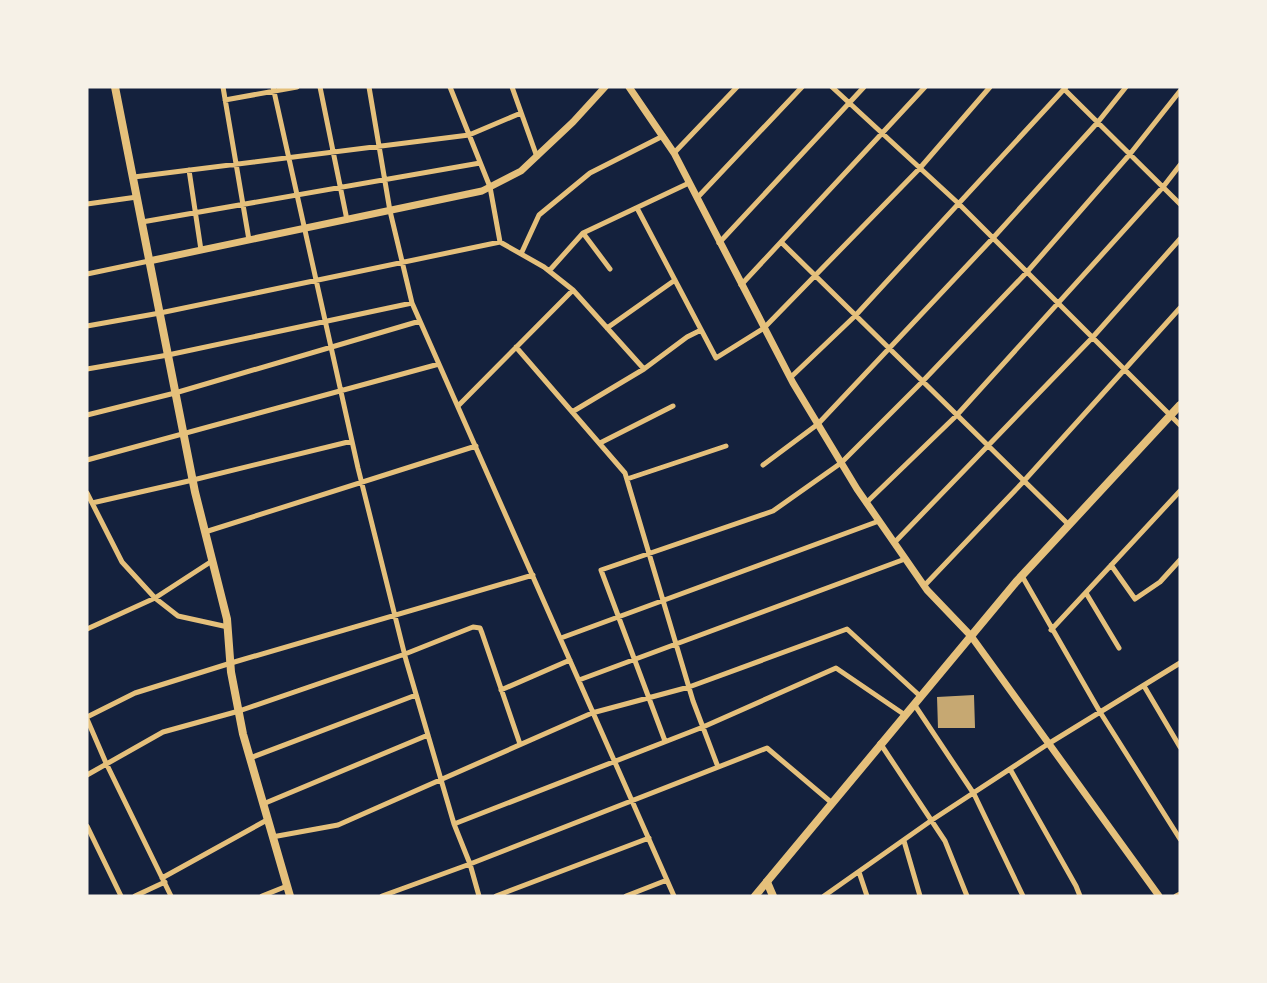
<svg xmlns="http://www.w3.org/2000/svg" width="1267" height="983" font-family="'Public Sans',sans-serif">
	<rect width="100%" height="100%" fill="#14213d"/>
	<path fill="#c6a872" d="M 974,695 L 975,728 L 938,728 L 937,697 Z"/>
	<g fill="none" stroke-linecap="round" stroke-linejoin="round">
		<path stroke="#e5c07b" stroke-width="5" d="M 223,87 L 249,240
			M 273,87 L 358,468 L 406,660 L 454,824 L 470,864 L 479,896
			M 320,87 L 347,220
			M 369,87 L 390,211 L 412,303 L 674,896
			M 450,87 L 490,187 L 500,242
			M 512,87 L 537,157
			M 832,87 L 959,204 L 1180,425
			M 1064,89 L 1180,204
			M 225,100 L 297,87
			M 674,153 L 737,87
			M 189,170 L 201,250
			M 134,177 L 469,135 L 521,113
			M 697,198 L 802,87
			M 87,204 L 137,197
			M 637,208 L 716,358 L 764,328 L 920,168 L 990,87
			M 142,222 L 480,163
			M 583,233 L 610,269
			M 781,242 L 1069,525
			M 719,243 L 864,87
			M 521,254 L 539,215 L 590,173 L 663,136
			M 549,271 L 583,233 L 689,183
			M 87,274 L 149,261
			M 741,285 L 925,87
			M 87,326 L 160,313 L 500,242 L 544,267 L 573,290 L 644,369
			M 607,328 L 675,280
			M 516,347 L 625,473 L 693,701 L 718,767
			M 87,369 L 168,355 L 412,303
			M 790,378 L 855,316 L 1066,87
			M 458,406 L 573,290
			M 572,412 L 644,369 L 687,337 L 701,330
			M 87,415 L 175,393 L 420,321
			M 600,443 L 673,406
			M 87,460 L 439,364
			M 763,465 L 818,424 L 993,238 L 1098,122 L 1126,87
			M 627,479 L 726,446
			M 87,493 L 122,562 L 155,598 L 178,616 L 228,627
			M 92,503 L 193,480 L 352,441
			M 866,503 L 956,416 L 1163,187 L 1180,165
			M 205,532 L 476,446
			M 894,543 L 1092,338 L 1180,239
			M 1111,565 L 1135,599 L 1160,582 L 1180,560
			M 1022,576 L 1100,712 L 1180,839
			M 924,586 L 1023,482 L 1180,308
			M 1086,593 L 1119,648
			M 87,629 L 155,598 L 212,561
			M 1051,630 L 1180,491
			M 561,638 L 879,521
			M 579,680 L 905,559
			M 1144,686 L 1180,747
			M 501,690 L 570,660
			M 914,704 L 974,794 L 1023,896
			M 87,717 L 135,693 L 231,663 L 533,575
			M 87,719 L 106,763 L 171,896
			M 665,741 L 601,570 L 773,511 L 841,463 L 922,382 L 1027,272 L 1130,154 L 1180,91
			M 880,743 L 945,841 L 967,896
			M 250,758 L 416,695
			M 1010,769 L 1076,886 L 1080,896
			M 87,775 L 163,732 L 239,711 L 405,654 L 473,627 L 480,628 L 482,633 L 520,744
			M 263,804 L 428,735
			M 454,824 L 703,727 L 836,668 L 905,715
			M 87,826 L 121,896
			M 272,837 L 338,825 L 592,713 L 689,687 L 847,629 L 920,696
			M 904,841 L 920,896
			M 859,872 L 867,896
			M 162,878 L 267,820
			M 135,896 L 165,882
			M 262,896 L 287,886
			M 382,896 L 470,864 L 767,748 L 832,803
			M 496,896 L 649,838
			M 626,896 L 667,880
			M 824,896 L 932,820 L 1048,744 L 1180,663
			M 1176,896 L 1180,894"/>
		<path stroke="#e5c07b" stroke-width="7" d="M 629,87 L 674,153 L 793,383 L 857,489 L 927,590 L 971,636 L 1159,896
			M 149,261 L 482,191 L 521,171 L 573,122 L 605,87"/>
		<path stroke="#e5c07b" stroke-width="8" d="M 115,87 L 195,492 L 227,619 L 231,672 L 243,734 L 290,896
			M 767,882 L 773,896"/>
		<path stroke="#e5c07b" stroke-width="8" d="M 755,896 L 1016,582 L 1180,405"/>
	</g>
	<rect width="1267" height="983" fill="none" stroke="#f6f1e7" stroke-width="177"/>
</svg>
